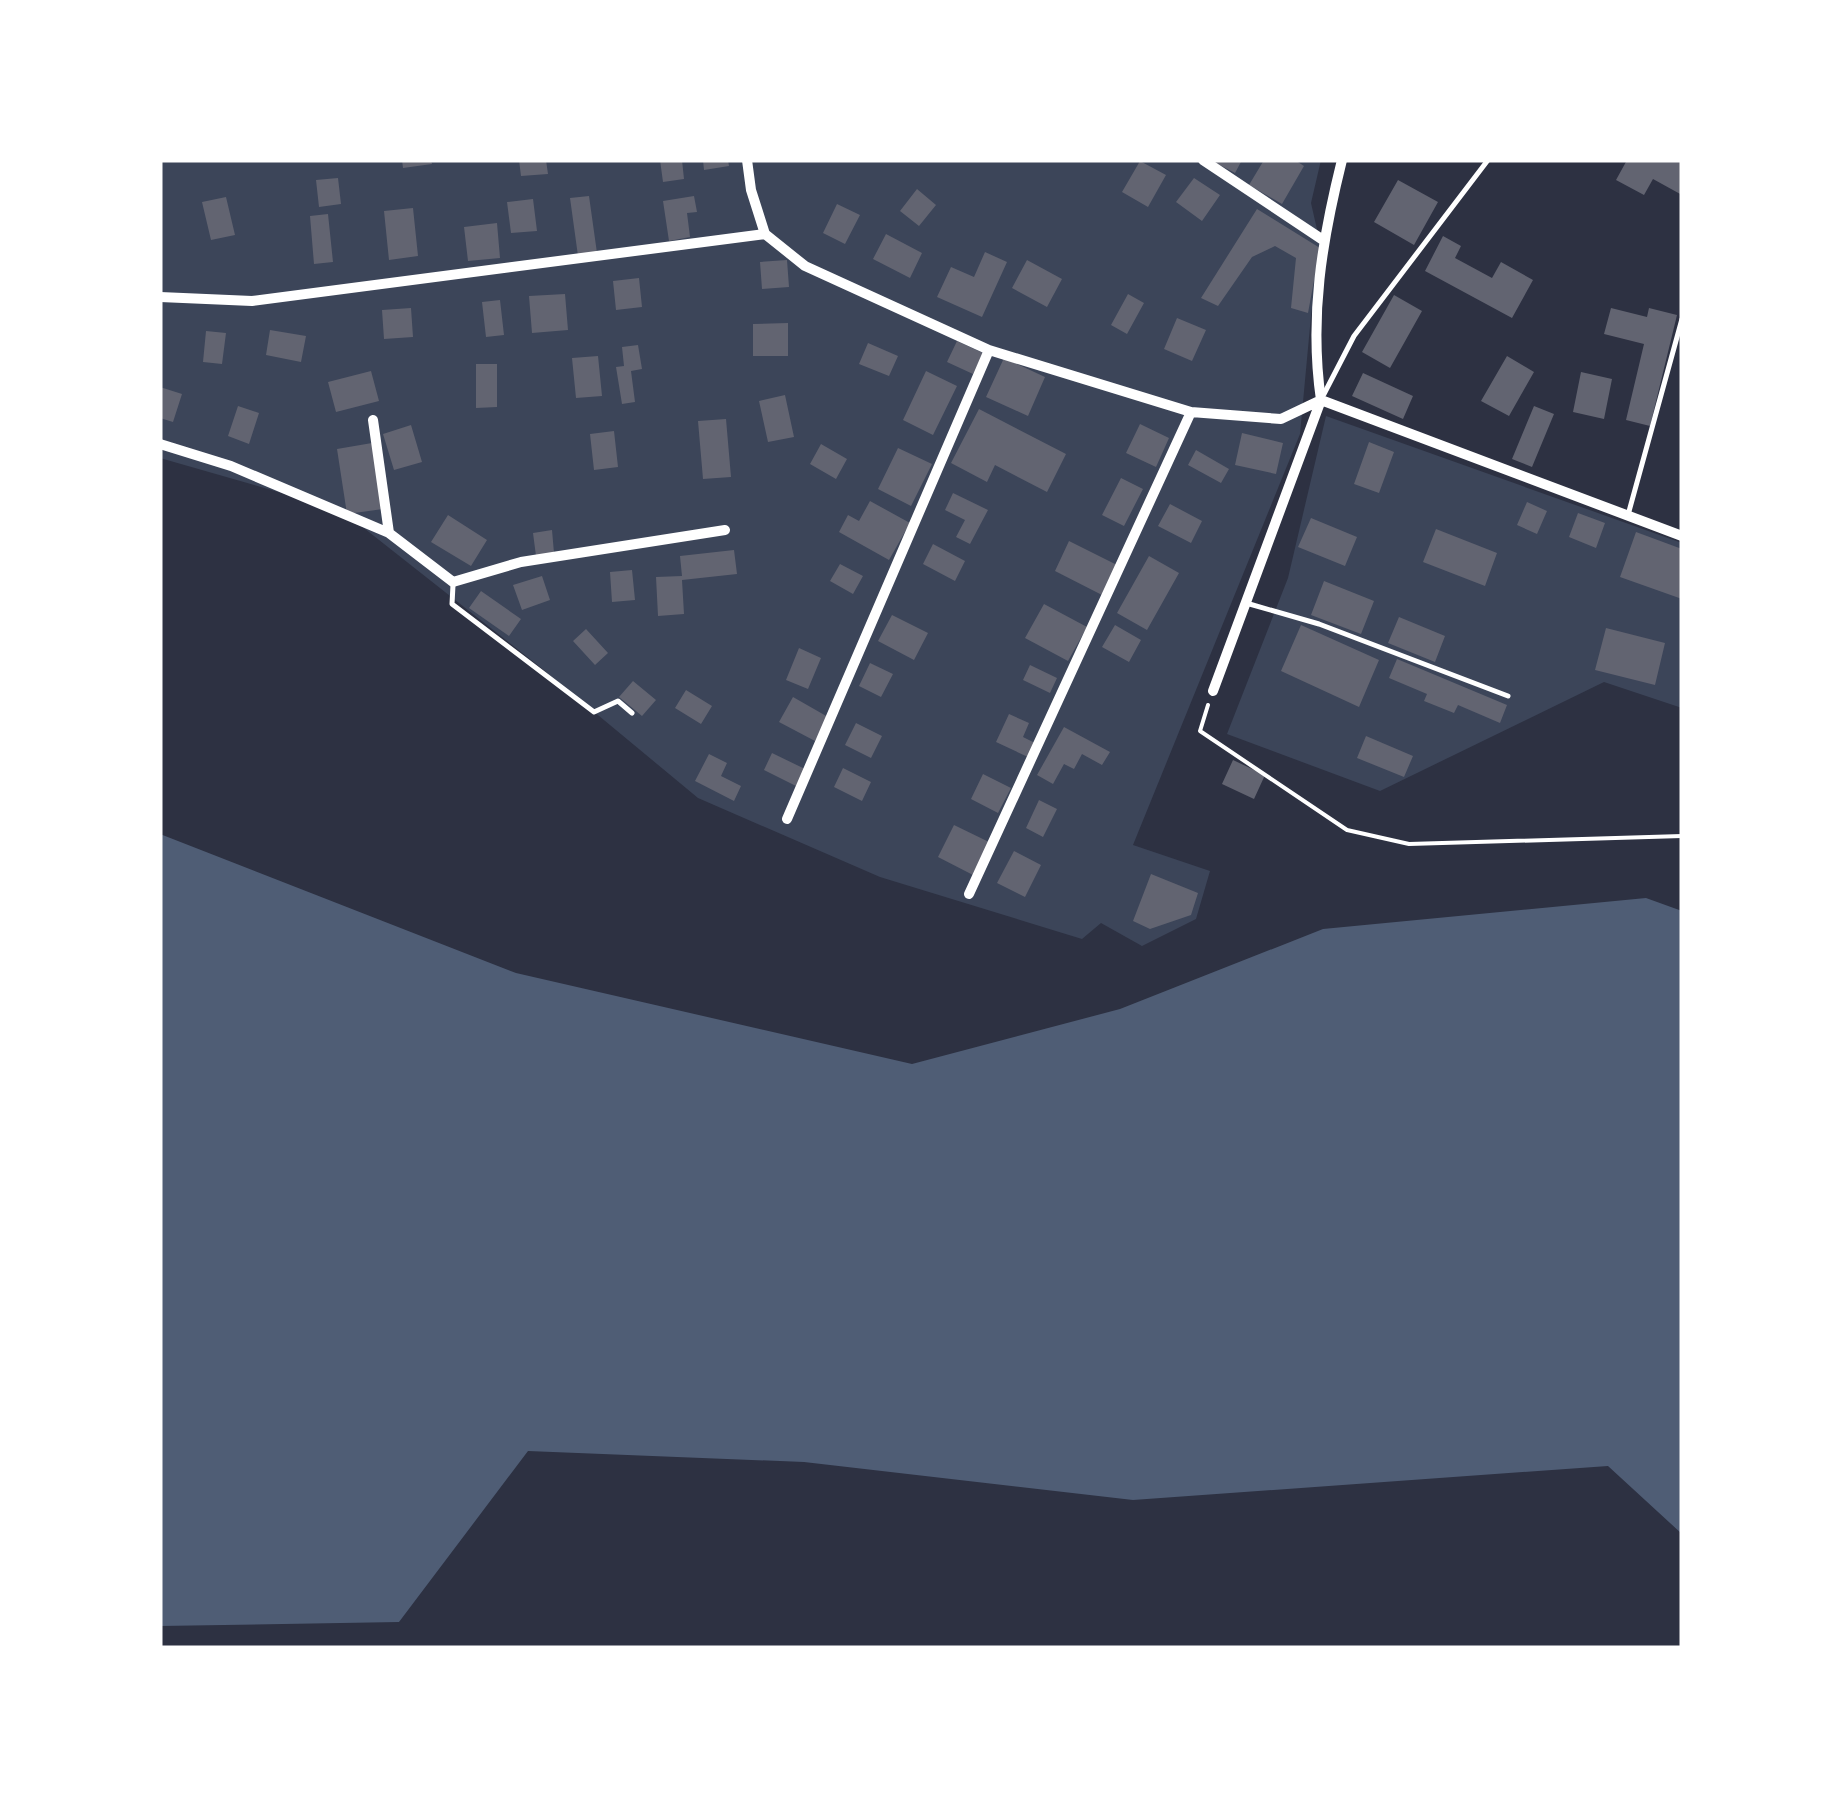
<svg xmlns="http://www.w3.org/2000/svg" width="1842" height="1808" font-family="'DejaVu Sans',sans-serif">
	<rect width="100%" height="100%" fill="#2d3142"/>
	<path fill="#3c4559" d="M 160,160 L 1321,160 L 1311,203 L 1321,247 L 1311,316 L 1300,434 L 1133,845 L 1210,871 L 1196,919 L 1142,946 L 1101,923 L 1082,939 L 880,877 L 698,798 L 540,667 L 341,510 L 160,458 Z
		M 1326,416 L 1682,543 L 1682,708 L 1604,682 L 1380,791 L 1227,734 L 1288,578 Z"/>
	<path fill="#4f5d75" d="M 160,834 L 516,973 L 912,1064 L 1120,1009 L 1323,929 L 1646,898 L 1682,911 L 1682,1534 L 1608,1466 L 1133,1500 L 804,1462 L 528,1451 L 399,1622 L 160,1626 Z"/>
	<path fill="#626471" d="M 402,160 L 431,160 L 432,164 L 403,168 Z
		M 519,160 L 546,160 L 548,174 L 521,176 Z
		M 660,160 L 682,160 L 684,179 L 663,182 Z
		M 703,160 L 728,160 L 729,166 L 704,170 Z
		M 1210,160 L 1242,160 L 1235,173 Z
		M 1264,160 L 1295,160 L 1304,166 L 1282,204 L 1249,185 Z
		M 1627,160 L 1682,160 L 1682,195 L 1653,179 L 1644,195 L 1616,180 Z
		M 1140,161 L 1166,175 L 1148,207 L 1122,192 Z
		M 338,178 L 341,204 L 319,207 L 316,180 Z
		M 1194,178 L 1220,195 L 1202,221 L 1176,202 Z
		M 1398,180 L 1438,202 L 1414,245 L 1374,222 Z
		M 917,189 L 936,205 L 919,226 L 900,211 Z
		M 589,196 L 597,253 L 578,256 L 570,198 Z
		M 694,196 L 697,212 L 687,213 L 690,237 L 669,241 L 663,201 Z
		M 226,197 L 235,235 L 211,240 L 202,202 Z
		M 533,199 L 537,231 L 511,233 L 507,202 Z
		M 837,204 L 860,215 L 845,244 L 823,233 Z
		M 413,208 L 418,256 L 389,260 L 384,211 Z
		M 1257,209 L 1320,248 L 1308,313 L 1291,308 L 1296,258 L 1275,246 L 1252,257 L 1218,306 L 1201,298 Z
		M 328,214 L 333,262 L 314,264 L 310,216 Z
		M 497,223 L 500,258 L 468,261 L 464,227 Z
		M 886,234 L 922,253 L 910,278 L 873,259 Z
		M 1443,236 L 1461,246 L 1455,258 L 1492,278 L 1501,262 L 1533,280 L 1512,318 L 1425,271 Z
		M 985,252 L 1007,262 L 982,317 L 937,297 L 951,267 L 974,277 Z
		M 787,260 L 789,287 L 762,289 L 760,262 Z
		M 1027,260 L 1062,279 L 1047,307 L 1012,288 Z
		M 639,278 L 642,307 L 616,310 L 613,281 Z
		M 565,294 L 568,330 L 532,333 L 529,296 Z
		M 1128,294 L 1144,303 L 1127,334 L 1111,325 Z
		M 1394,295 L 1422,311 L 1390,368 L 1362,352 Z
		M 500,300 L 504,335 L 486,337 L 482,302 Z
		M 411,308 L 413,337 L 384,339 L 382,310 Z
		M 1611,308 L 1647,317 L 1649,308 L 1677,315 L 1650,426 L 1626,420 L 1644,344 L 1604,334 Z
		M 1177,318 L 1206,330 L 1192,361 L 1164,349 Z
		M 788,323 L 788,356 L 753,356 L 753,324 Z
		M 270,330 L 306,336 L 301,362 L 266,355 Z
		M 206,331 L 226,333 L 222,364 L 203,362 Z
		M 957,341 L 983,353 L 973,374 L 947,362 Z
		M 868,343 L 898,356 L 889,376 L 859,364 Z
		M 638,345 L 642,369 L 631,371 L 635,402 L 622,404 L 616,367 L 624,366 L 622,347 Z
		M 598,356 L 602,396 L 576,398 L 572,358 Z
		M 1507,356 L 1534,372 L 1509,416 L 1481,401 Z
		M 1004,358 L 1045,377 L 1028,416 L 986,397 Z
		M 476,364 L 497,364 L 497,407 L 476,408 Z
		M 371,371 L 379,401 L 336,412 L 328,382 Z
		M 926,371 L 957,386 L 933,435 L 903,420 Z
		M 1581,372 L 1612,379 L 1604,419 L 1573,412 Z
		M 1363,373 L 1413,396 L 1403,419 L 1352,396 Z
		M 160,387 L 182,394 L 173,422 L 160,418 Z
		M 785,395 L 794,437 L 768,442 L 759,401 Z
		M 238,406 L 259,413 L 249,444 L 228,436 Z
		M 1534,406 L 1554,414 L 1532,467 L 1512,459 Z
		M 979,409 L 1066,454 L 1047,492 L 995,465 L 987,482 L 951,463 Z
		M 726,419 L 731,477 L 703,479 L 698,421 Z
		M 1140,424 L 1169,438 L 1156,467 L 1126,453 Z
		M 411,425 L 422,462 L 394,470 L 383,434 Z
		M 614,431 L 618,467 L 594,470 L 590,434 Z
		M 1242,433 L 1283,443 L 1276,474 L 1235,465 Z
		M 1369,442 L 1394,452 L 1379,493 L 1354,484 Z
		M 372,443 L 383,509 L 347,514 L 337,449 Z
		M 821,444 L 847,459 L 836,479 L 810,464 Z
		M 898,448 L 932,464 L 911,506 L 878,489 Z
		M 1196,450 L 1229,469 L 1221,483 L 1188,465 Z
		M 1121,478 L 1143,489 L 1124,526 L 1102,515 Z
		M 953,493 L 988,510 L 970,544 L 956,537 L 965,520 L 945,510 Z
		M 870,501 L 910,523 L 889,560 L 839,532 L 848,515 L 859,521 Z
		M 1527,502 L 1547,511 L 1537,534 L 1517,525 Z
		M 1170,504 L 1202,521 L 1191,543 L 1158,526 Z
		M 1578,513 L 1605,523 L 1596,548 L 1569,537 Z
		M 448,515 L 487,540 L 471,566 L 431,542 Z
		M 1311,518 L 1357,537 L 1345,566 L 1298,547 Z
		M 1436,529 L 1497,553 L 1485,586 L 1423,562 Z
		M 552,530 L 554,553 L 536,556 L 533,533 Z
		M 1636,532 L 1682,549 L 1682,599 L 1620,577 Z
		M 1069,541 L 1117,565 L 1102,595 L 1055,571 Z
		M 933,544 L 965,561 L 955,581 L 923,564 Z
		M 734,550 L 737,574 L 682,580 L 684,614 L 658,616 L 656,577 L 682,576 L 680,556 Z
		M 1149,556 L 1179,573 L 1147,630 L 1117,613 Z
		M 840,564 L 863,576 L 853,594 L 830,581 Z
		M 632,570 L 635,600 L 612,602 L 610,572 Z
		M 542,576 L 550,600 L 522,610 L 513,585 Z
		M 1324,581 L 1374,601 L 1361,634 L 1311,615 Z
		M 481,591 L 521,619 L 509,636 L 469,608 Z
		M 1044,604 L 1087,627 L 1068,661 L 1025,638 Z
		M 892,615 L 928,633 L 914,660 L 878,641 Z
		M 1399,617 L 1445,636 L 1435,662 L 1388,643 Z
		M 1115,625 L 1141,640 L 1129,662 L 1102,647 Z
		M 1301,625 L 1379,660 L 1359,707 L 1281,671 Z
		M 1606,628 L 1665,643 L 1655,685 L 1595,670 Z
		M 586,629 L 608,653 L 595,665 L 573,641 Z
		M 799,648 L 821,658 L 808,689 L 786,680 Z
		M 1397,659 L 1507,705 L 1500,723 L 1458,705 L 1454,713 L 1424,701 L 1427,694 L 1389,678 Z
		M 870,663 L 893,674 L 881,697 L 859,686 Z
		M 1030,665 L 1057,678 L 1050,693 L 1023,680 Z
		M 633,681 L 656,700 L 642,716 L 619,697 Z
		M 686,690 L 712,706 L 701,724 L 675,708 Z
		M 793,697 L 828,717 L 815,741 L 779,722 Z
		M 1009,714 L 1029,723 L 1023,737 L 1035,743 L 1028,757 L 996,742 Z
		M 856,723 L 882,736 L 871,758 L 845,745 Z
		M 1064,727 L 1110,752 L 1102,765 L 1082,754 L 1074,769 L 1064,764 L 1053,784 L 1037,775 Z
		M 1366,736 L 1413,756 L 1404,777 L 1357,758 Z
		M 772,753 L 805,769 L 796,786 L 764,770 Z
		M 709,754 L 727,763 L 721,776 L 741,786 L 734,801 L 695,781 Z
		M 1233,760 L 1265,775 L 1254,799 L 1222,784 Z
		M 843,768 L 871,782 L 862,801 L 834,787 Z
		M 983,774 L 1011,788 L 998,813 L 971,799 Z
		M 1039,800 L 1057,809 L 1043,837 L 1026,828 Z
		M 954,825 L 989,842 L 973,875 L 938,857 Z
		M 1014,851 L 1041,865 L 1025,897 L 997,883 Z
		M 1151,874 L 1198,893 L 1191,915 L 1150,929 L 1133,921 Z"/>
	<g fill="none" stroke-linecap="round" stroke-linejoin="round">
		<path stroke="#fff" stroke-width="4" d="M 1208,705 L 1200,731 L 1347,830 L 1409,844 L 1682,836"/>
		<path stroke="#fff" stroke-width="5" d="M 1324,394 L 1354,336 L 1488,160
			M 1628,515 L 1682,319
			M 453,585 L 452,604 L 594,712 L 618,701 L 632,713
			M 1246,603 L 1319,624 L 1508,696"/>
		<path stroke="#fff" stroke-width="10" d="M 747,160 L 751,190 L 765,234 L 805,266 L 989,350 L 1191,412 L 1281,419 L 1321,400
			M 1203,160 L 1323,240
			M 160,297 L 252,301 L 765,234
			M 1321,400 L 1682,536
			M 373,420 L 389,533
			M 160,444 L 231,466 L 389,533 L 453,582 L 521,562 L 725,530
			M 1213,691 L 1321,400 C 1309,317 1322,240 1342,160
			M 787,819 L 989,350
			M 969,894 L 1191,412"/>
	</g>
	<rect width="1842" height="1808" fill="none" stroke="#ffffff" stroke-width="325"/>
</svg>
